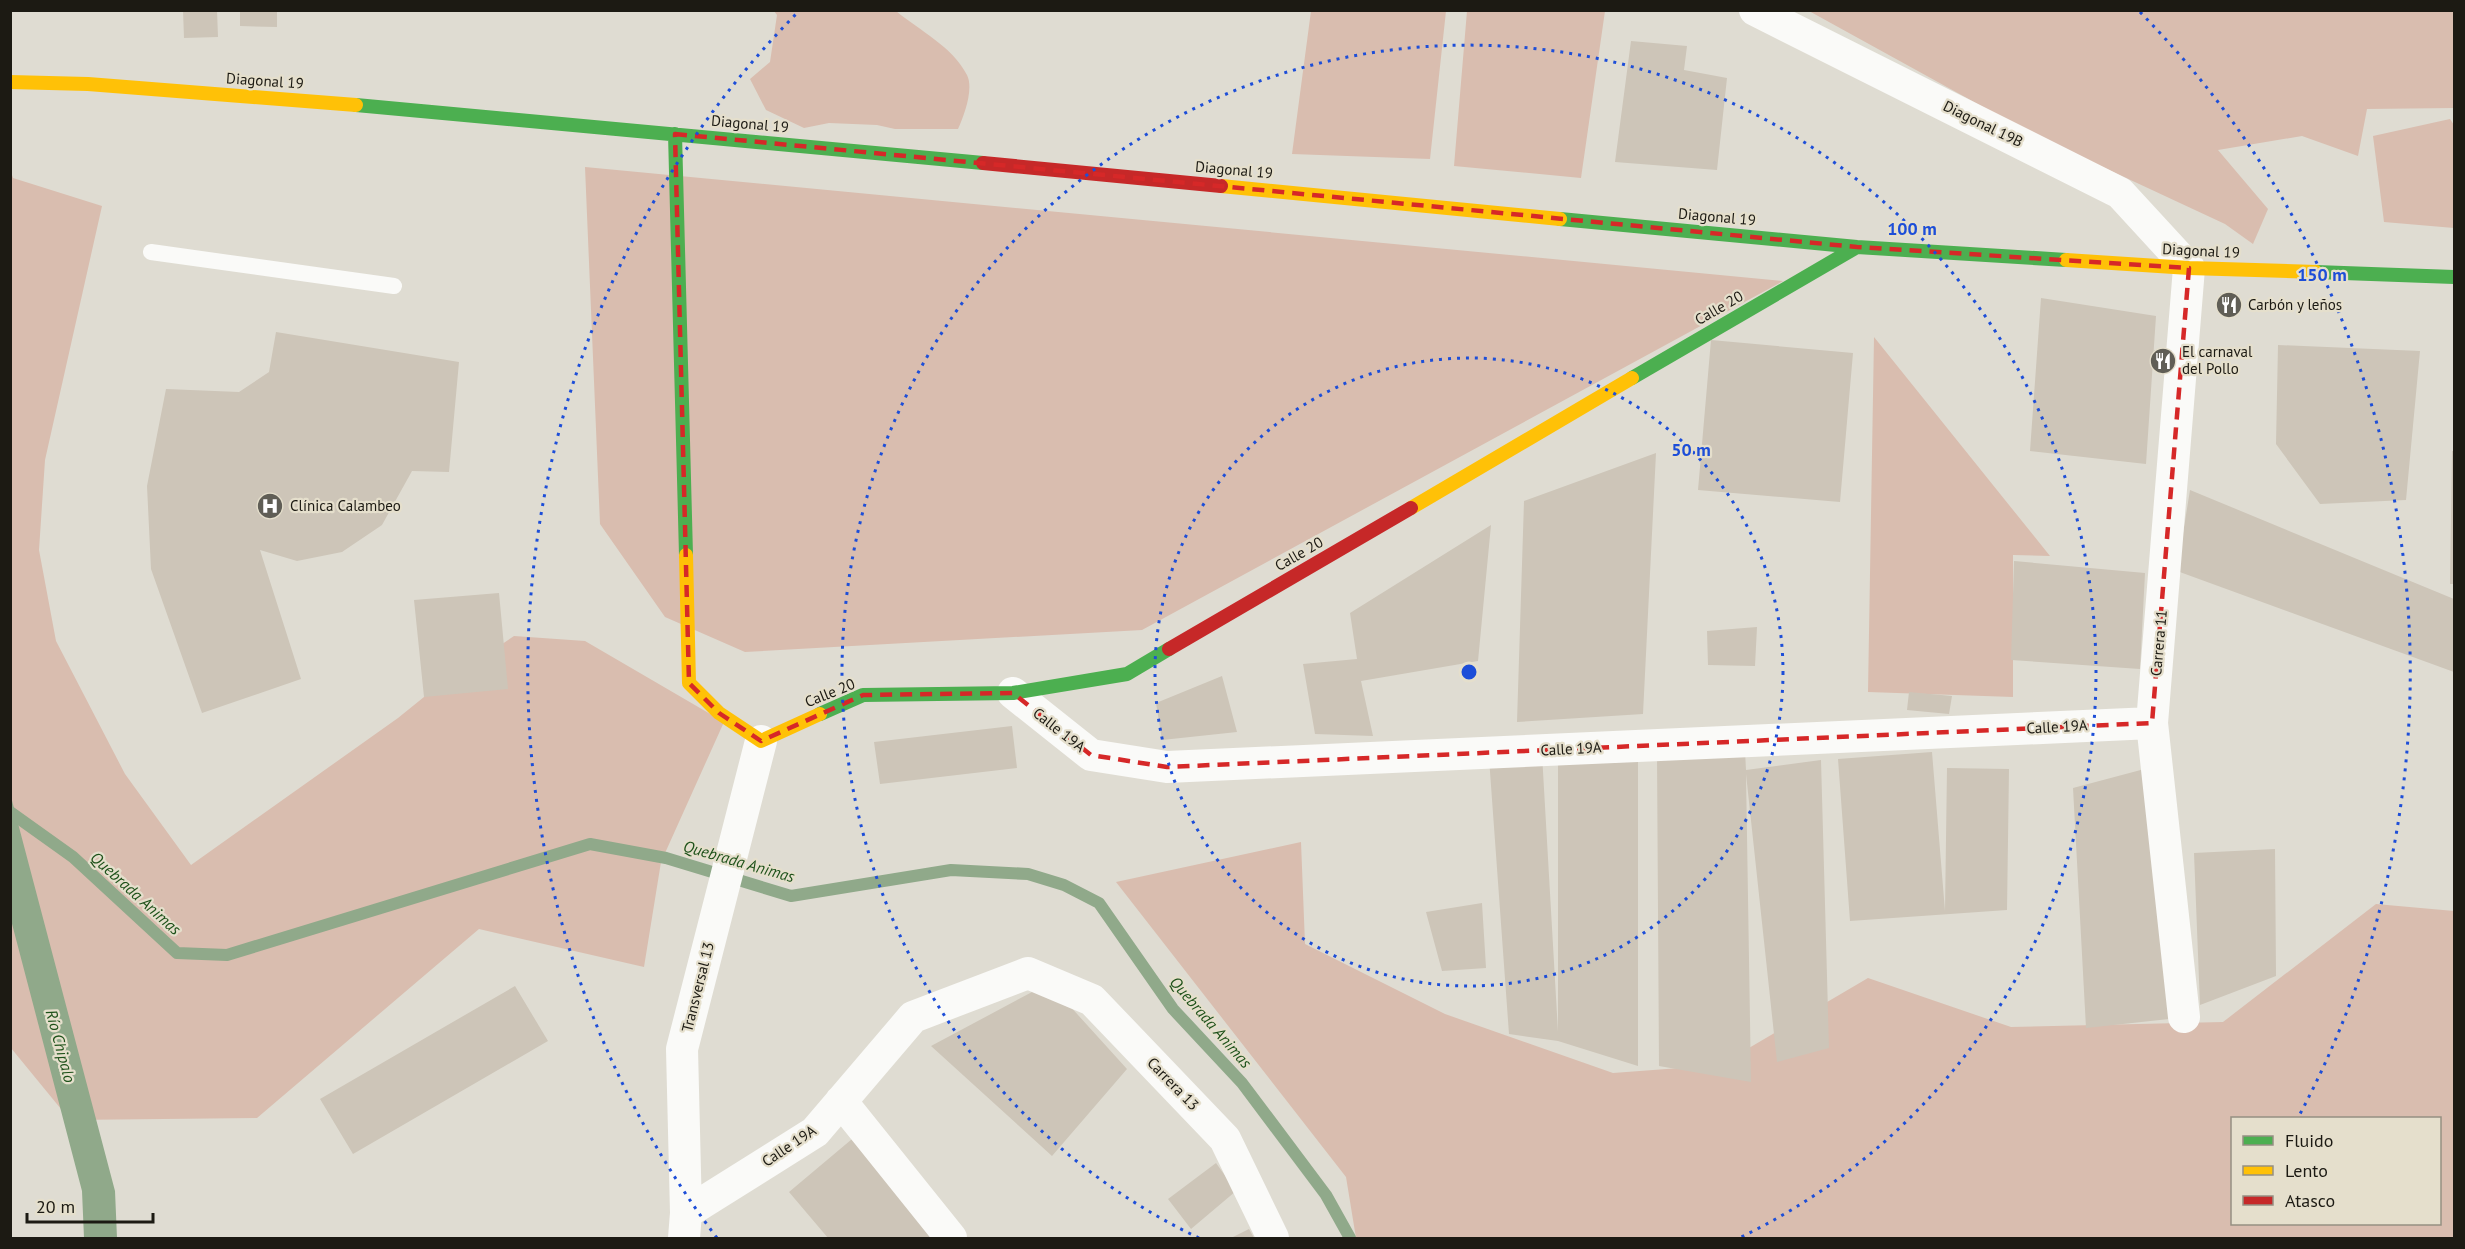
<svg xmlns="http://www.w3.org/2000/svg" width="2465" height="1249" font-family="'PT Sans',sans-serif">
	<rect width="100%" height="100%" fill="#dfdcd2"/>
	<path fill="#d9bdaf" fill-rule="evenodd" d="M 774,11 L 896,11 C 920,31 952,46 967,75 C 974,89 964,116 958,129 L 895,129 L 877,125 L 829,123 L 804,128 L 766,110 L 750,79 L 770,62 L 777,15 Z
		M 1311,11 L 1446,11 L 1430,159 L 1292,154 Z
		M 1467,11 L 1605,11 L 1581,178 L 1454,166 Z
		M 1809,11 L 2454,11 L 2454,108 L 2367,109 L 2358,156 L 2302,136 L 2218,150 L 2268,209 L 2253,244 L 2225,224 L 2034,135 Z
		M 2450,119 L 2454,125 L 2454,228 L 2384,222 L 2373,136 Z
		M 585,167 L 1783,281 L 1142,630 L 745,652 L 665,617 L 600,524 Z
		M 10,169 L 13,178 L 102,206 L 45,460 L 39,550 L 56,641 L 125,774 L 191,865 L 398,718 L 424,697 L 514,636 L 585,641 L 724,722 L 661,862 L 644,967 L 479,929 L 257,1118 L 70,1120 L 11,1048 Z
		M 1874,337 L 2050,556 L 2013,555 L 2013,697 L 1868,692 Z
		M 1301,842 L 1305,944 L 1445,1014 L 1613,1073 L 1720,1065 L 1868,978 L 2011,1027 L 2223,1022 L 2376,904 L 2454,911 L 2454,1238 L 1356,1238 L 1346,1177 L 1116,882 ZM 2232,1118 L 2440,1118 L 2440,1224 L 2232,1224 Z"/>
	<path fill="#90a98a" d="M 10,793 L 115,1191 L 117,1238 L 84,1238 L 82,1191 L 11,920 Z"/>
	<g fill="none" stroke-linecap="round" stroke-linejoin="round">
		<path stroke="#90a98a" stroke-width="12" d="M 10,812 L 73,857 L 177,953 L 227,955 L 590,844 L 666,858 L 791,896 L 951,870 L 1028,874 L 1064,885 L 1099,903 L 1173,1009 L 1242,1083 L 1326,1195 L 1350,1238"/>
	</g>
	<path fill="#cdc5b8" d="M 183,10 L 217,10 L 218,37 L 184,38 Z
		M 240,10 L 277,10 L 277,27 L 240,26 Z
		M 1631,41 L 1687,46 L 1684,70 L 1727,78 L 1717,170 L 1615,162 Z
		M 2041,298 L 2156,316 L 2146,464 L 2030,451 Z
		M 276,332 L 459,362 L 449,472 L 412,471 L 382,525 L 342,552 L 297,561 L 260,550 L 301,679 L 202,713 L 151,569 L 147,486 L 166,389 L 239,392 L 269,372 Z
		M 1711,340 L 1853,353 L 1840,502 L 1698,490 Z
		M 2278,345 L 2420,351 L 2406,500 L 2320,504 L 2276,444 Z
		M 2452,451 L 2454,451 L 2454,584 L 2450,584 Z
		M 1656,453 L 1643,714 L 1517,722 L 1524,501 Z
		M 2190,490 L 2454,599 L 2454,672 L 2177,571 Z
		M 1491,525 L 1478,661 L 1361,681 L 1373,736 L 1315,734 L 1303,664 L 1357,659 L 1350,613 Z
		M 2014,561 L 2145,573 L 2140,669 L 2011,660 Z
		M 499,593 L 508,689 L 424,697 L 414,600 Z
		M 1757,627 L 1755,666 L 1708,665 L 1707,631 Z
		M 1222,676 L 1237,732 L 1162,740 L 1156,703 Z
		M 1909,692 L 1952,696 L 1949,714 L 1907,710 Z
		M 1012,726 L 1017,768 L 880,784 L 874,742 Z
		M 1558,750 L 1638,754 L 1638,1066 L 1558,1041 L 1509,1034 L 1489,758 L 1542,754 L 1558,1032 Z
		M 1745,751 L 1746,770 L 1821,760 L 1829,1048 L 1777,1062 L 1746,774 L 1751,1082 L 1659,1066 L 1657,755 Z
		M 1932,752 L 1945,911 L 1947,768 L 2009,769 L 2007,910 L 1850,921 L 1838,759 Z
		M 2152,767 L 2169,1019 L 2086,1028 L 2073,788 Z
		M 2275,849 L 2276,976 L 2200,1005 L 2194,853 Z
		M 1482,903 L 1486,968 L 1442,971 L 1426,912 Z
		M 1049,983 L 1127,1069 L 1052,1156 L 931,1046 Z
		M 515,986 L 548,1041 L 353,1154 L 320,1099 Z
		M 858,1134 L 945,1238 L 828,1238 L 789,1192 Z
		M 1216,1163 L 1236,1191 L 1191,1229 L 1168,1199 Z
		M 1249,1229 L 1254,1238 L 1231,1238 Z"/>
	<g fill="none" stroke-linecap="round" stroke-linejoin="round">
		<path stroke="#fafaf8" stroke-width="16" d="M 151,252 L 394,286"/>
		<path stroke="#fafaf8" stroke-width="32" d="M 1755,10 L 2120,193 L 2189,268 L 2152,723 L 2184,1017
			M 1013,693 L 1091,755 L 1167,767 L 2152,723
			M 841,1101 L 951,1238
			M 686,1213 L 815,1132 L 913,1017 L 1028,973 L 1092,1000 L 1225,1139 L 1273,1238
			M 684,1238 L 686,1213 L 682,1049 L 761,741"/>
		<path stroke="#4caf50" stroke-width="14" d="M 356,105 L 983,163
			M 675,134 L 686,555
			M 1560,219 L 1857,247 L 2066,260
			M 2316,272 L 2454,277
			M 1632,378 L 1857,247
			M 820,714 L 863,695 L 1013,693 L 1127,674 L 1169,649"/>
		<path stroke="#ffc107" stroke-width="14" d="M 10,82 L 88,84 L 356,105
			M 1221,186 L 1560,219
			M 2066,260 L 2189,268 L 2316,272
			M 1411,508 L 1632,378
			M 686,555 L 689,683 L 719,713 L 761,741 L 820,714"/>
		<path stroke="#c62828" stroke-width="14" d="M 983,163 L 1221,186
			M 1169,649 L 1411,508"/>
	</g>
	<path fill="none" stroke="#d62828" stroke-width="4.5" stroke-dasharray="12 8" stroke-linejoin="round" d="M 675,134 L 1857,247 L 2189,268 L 2152,723 L 1167,767 L 1091,755 L 1013,693 L 863,695 L 761,741 L 719,713 L 689,683 Z"/>
	<g fill="none" stroke="#1d4ed8" stroke-width="3" stroke-dasharray="3 6">
		<circle cx="1469" cy="672" r="314"/>
		<path d="M1199 1238A627 627 0 1 1 1739 1238"/>
		<path d="M717 1238A941 941 0 0 1 798 12M2140 12A941 941 0 0 1 2300 1114"/>
	</g>
	<defs>
		<g id="restaurant-disc" transform="scale(1.35)"><circle r="9.5" fill="#605e56" stroke="#e5dfcc"/><path d="M-5-6h1v4h1v-4h1v4h1v-4h1v5L-1.5 .5V6h-2V.5L-5-1ZM5-6V6H3V1.5H1.5Q1.5-4 5-6Z" fill="#fff"/></g>
		<g id="hospital-disc" transform="scale(1.35)"><circle r="9.5" fill="#605e56" stroke="#e5dfcc"/><path d="M-5-5h3v3.5h4V-5h3V5h-3V1.5h-4V5h-3Z" fill="#fff"/></g>
	</defs>
	<g fill-rule="evenodd">
		<use href="#restaurant-disc" x="2229" y="305"/>
		<use href="#restaurant-disc" x="2163" y="361"/>
		<use href="#hospital-disc" x="270" y="506"/>
	</g>
	<g text-anchor="middle" stroke-width="4.5" stroke-linejoin="round" paint-order="stroke">
		<g font-size="15" fill="#1c1a13" stroke="#e5dfcc">
			<text transform="translate(265 81) rotate(4)" y="5">Diagonal 19</text>
			<text transform="translate(750 124) rotate(5)" y="5">Diagonal 19</text>
			<text transform="translate(1983 124) rotate(26)" y="5">Diagonal 19B</text>
			<text transform="translate(1234 170) rotate(5)" y="5">Diagonal 19</text>
			<text transform="translate(1717 217) rotate(5)" y="5">Diagonal 19</text>
			<text transform="translate(2201 251) rotate(3)" y="5">Diagonal 19</text>
			<text transform="translate(1719 308) rotate(-30)" y="5">Calle 20</text>
			<text transform="translate(1299 554) rotate(-30)" y="5">Calle 20</text>
			<text transform="translate(2159 643) rotate(-85)" y="5">Carrera 11</text>
			<text transform="translate(830 693) rotate(-22)" y="5">Calle 20</text>
			<text transform="translate(2057 727) rotate(-3)" y="5">Calle 19A</text>
			<text transform="translate(1059 730) rotate(38)" y="5">Calle 19A</text>
			<text transform="translate(1571 749) rotate(-3)" y="5">Calle 19A</text>
			<text transform="translate(698 987) rotate(-76)" y="5">Transversal 13</text>
			<text transform="translate(1173 1084) rotate(46)" y="5">Carrera 13</text>
			<text transform="translate(789 1146) rotate(-34)" y="5">Calle 19A</text>
		</g>
		<g font-size="15" fill="#1c1a13" stroke="#e5dfcc" text-anchor="start">
			<text x="2248" y="310">Carbón y leños</text>
			<text x="2182" y="357">El carnaval<tspan x="2182" dy="17">del Pollo</tspan></text>
			<text x="290" y="511">Clínica Calambeo</text>
		</g>
		<g font-size="16" font-style="italic" fill="#1d5119" stroke="#e5dfcc">
			<text transform="translate(739 861) rotate(16)" y="6">Quebrada Animas</text>
			<text transform="translate(136 893) rotate(42)" y="6">Quebrada Animas</text>
			<text transform="translate(1211 1022) rotate(49)" y="6">Quebrada Animas</text>
			<text transform="translate(61 1046) rotate(75)" y="6">Río Chipalo</text>
		</g>
	</g>
	<circle cx="1469" cy="672" r="9" fill="#1d4ed8" stroke="#e5dfcc" stroke-width="3"/>
	<g font-size="18" text-anchor="middle" font-weight="bold" fill="#1d4ed8" stroke="#e5dfcc" stroke-width="4.5" stroke-linejoin="round" paint-order="stroke">
		<text x="1912" y="235">100 m</text>
		<text x="2322" y="281">150 m</text>
		<text x="1691" y="456">50 m</text>
	</g>
	<rect width="2465" height="1249" fill="none" stroke="#1c1a13" stroke-width="24"/>
	<rect x="2231" y="1117" width="210" height="108" fill="#e5dfcc" stroke="#959082" stroke-width="1.5"/>
	<rect x="2243" y="1136" width="30" height="9" fill="#4caf50" stroke="#959082" stroke-width="1.5"/>
	<text x="2285" y="1147" font-size="18" fill="#1c1a13">Fluido</text>
	<rect x="2243" y="1166" width="30" height="9" fill="#ffc107" stroke="#959082" stroke-width="1.5"/>
	<text x="2285" y="1177" font-size="18" fill="#1c1a13">Lento</text>
	<rect x="2243" y="1196" width="30" height="9" fill="#c62828" stroke="#959082" stroke-width="1.5"/>
	<text x="2285" y="1207" font-size="18" fill="#1c1a13">Atasco</text>
	<path d="M27 1213v9h126v-9" fill="none" stroke="#1c1a13" stroke-width="3"/>
	<text x="36" y="1213" font-size="18" fill="#1c1a13" stroke="#e5dfcc" stroke-width="4.5" paint-order="stroke">20 m</text>
</svg>
